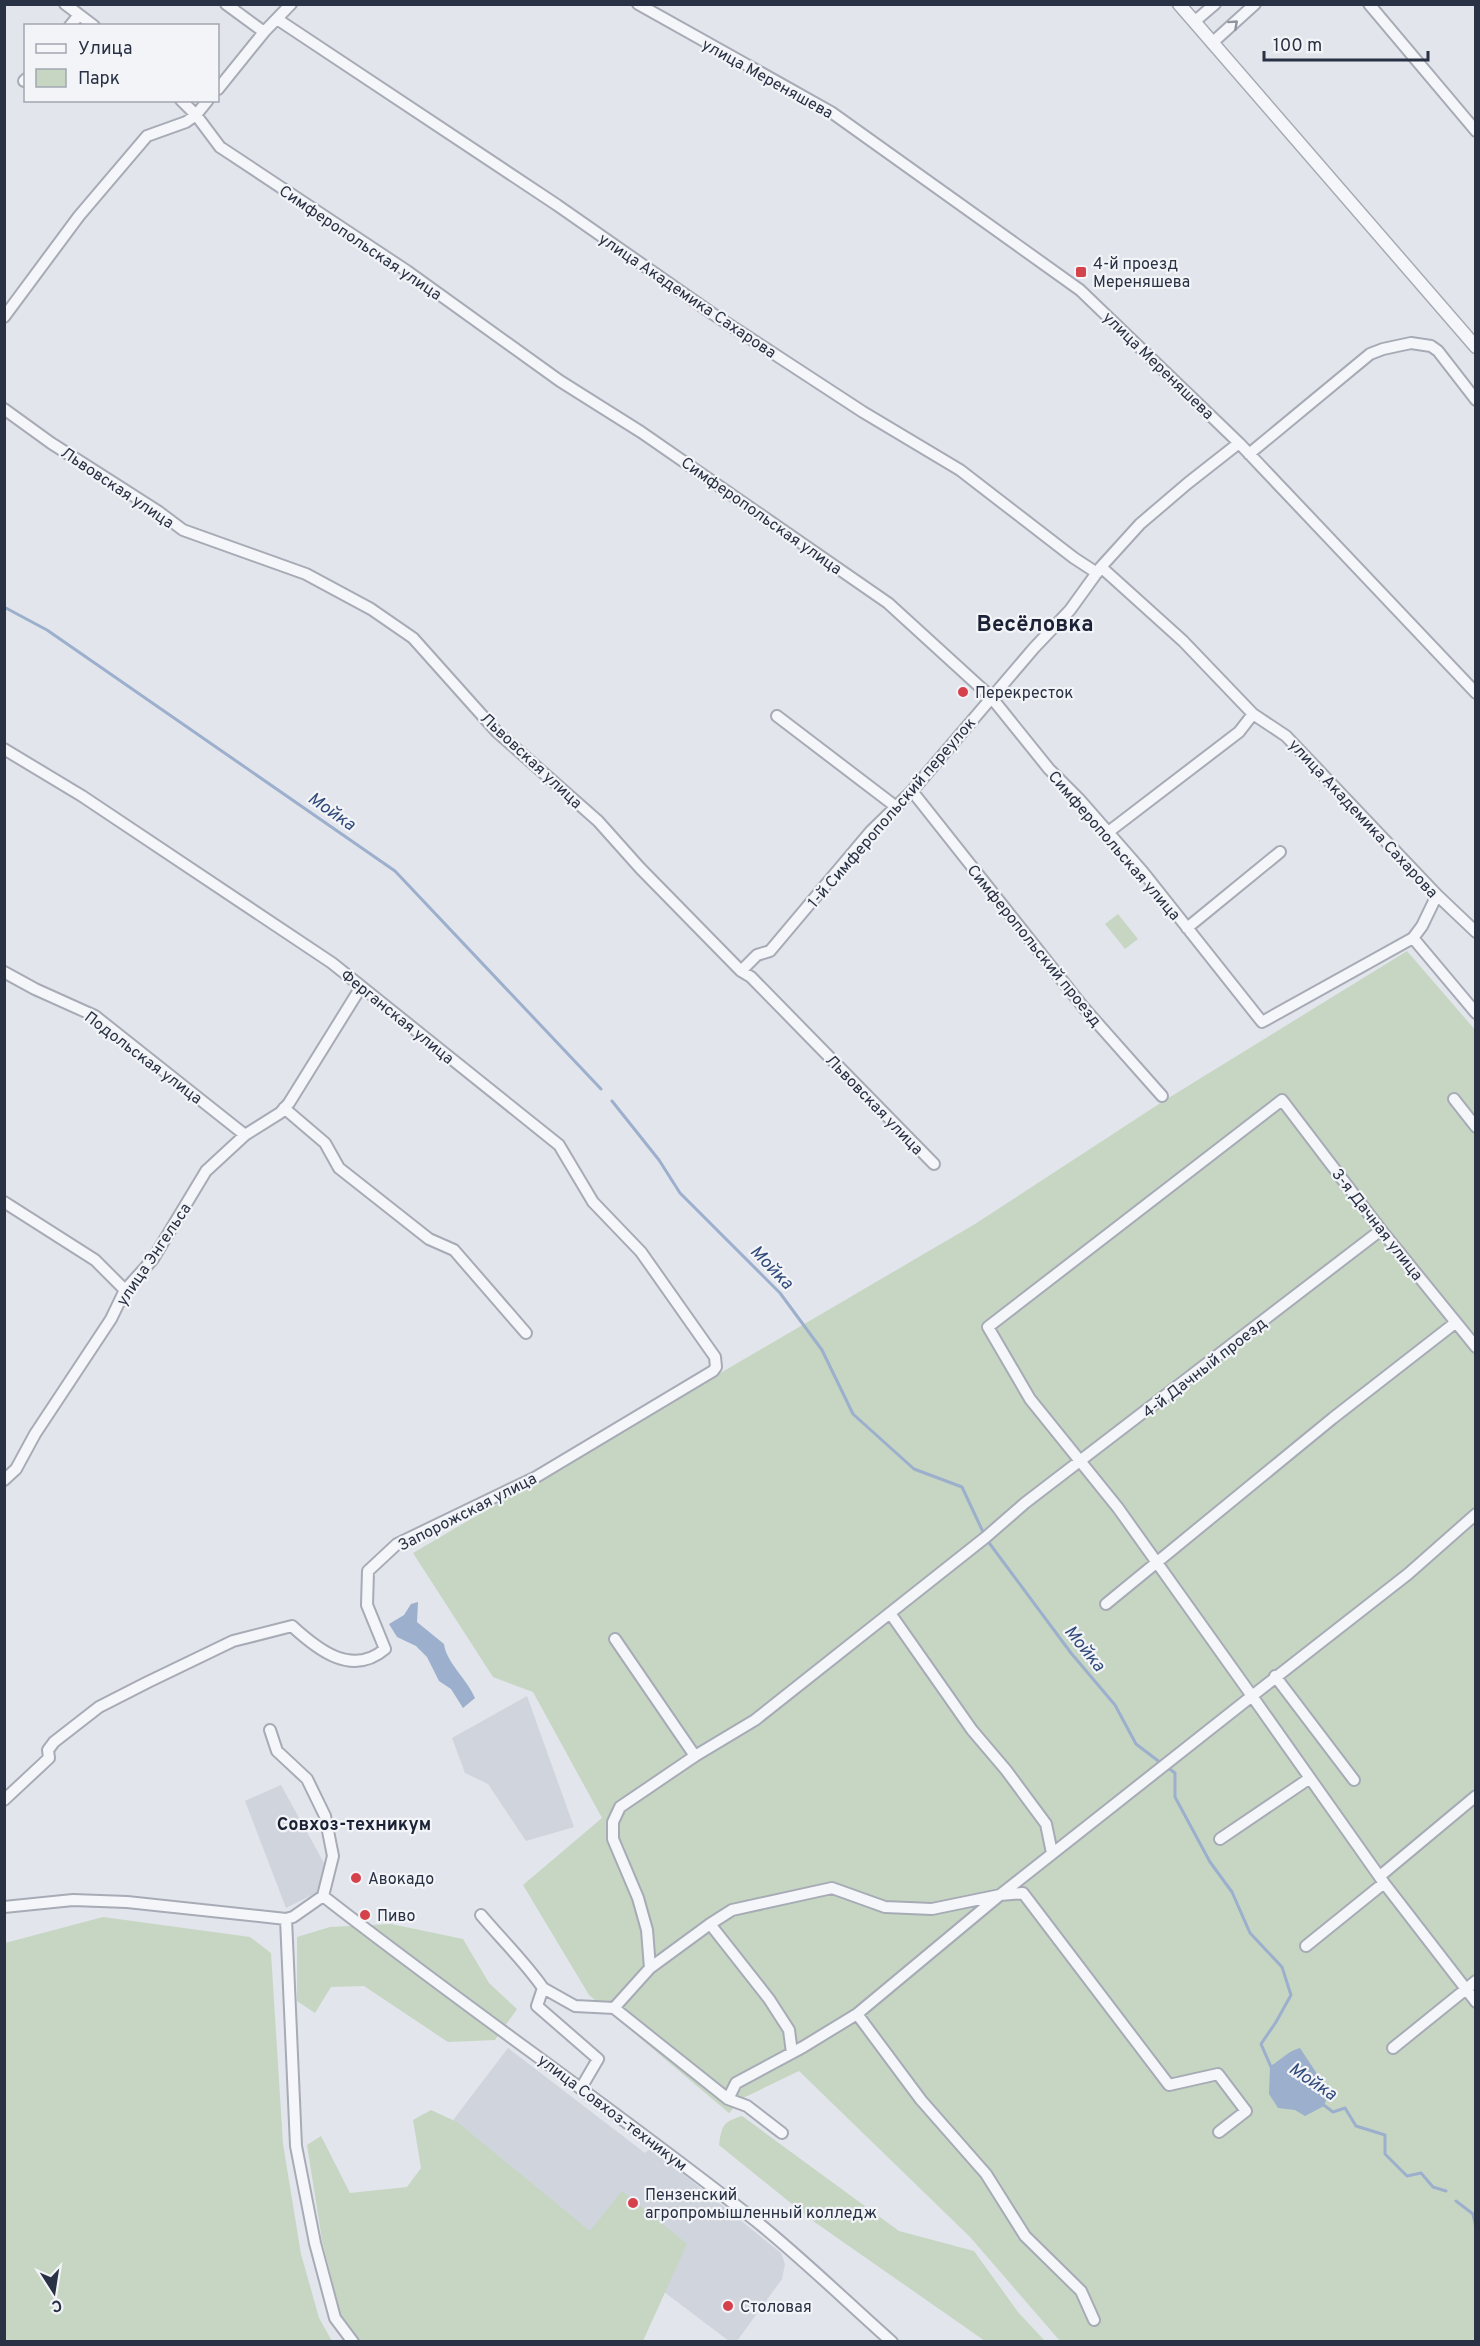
<svg xmlns="http://www.w3.org/2000/svg" width="1480" height="2346" font-family="Overpass,sans-serif">
	<rect width="100%" height="100%" fill="#e2e5eb"/>
	<path fill="#d0d4dd" d="M 527,1696 L 574,1827 L 526,1841 L 488,1784 L 465,1773 L 452,1738 Z
		M 281,1785 L 324,1863 L 320,1891 L 286,1908 L 245,1801 Z
		M 508,2048 L 645,2153 L 651,2148 L 781,2253 L 785,2264 L 782,2279 L 737,2341 L 729,2341 L 447,2128 Z"/>
	<path fill="#c6d6c3" d="M 1118,914 L 1138,939 L 1125,949 L 1105,924 Z
		M 1407,951 L 1476,1031 L 1475,2341 L 1060,2341 L 970,2237 L 799,2071 L 743,2098 L 729,2113 L 589,1995 L 523,1885 L 602,1818 L 533,1692 L 493,1677 L 413,1553 L 975,1224 L 1162,1102 Z
		M 103,1917 L 250,1937 L 271,1953 L 283,2144 L 301,2254 L 319,2318 L 332,2341 L 5,2341 L 5,1943 Z
		M 391,1924 L 463,1939 L 489,1983 L 517,2009 L 495,2040 L 448,2042 L 364,1986 L 331,1987 L 315,2013 L 297,2001 L 297,1937 L 330,1927 Z
		M 431,2110 L 457,2122 L 590,2231 L 622,2191 L 687,2244 L 643,2341 L 360,2341 L 342,2320 L 322,2240 L 307,2145 L 321,2136 L 350,2193 L 407,2187 L 421,2168 L 413,2120 Z
		M 742,2116 L 899,2231 L 974,2251 L 1018,2312 L 1045,2341 L 985,2341 L 813,2221 L 719,2145 C 722,2125 723,2122 742,2116 Z"/>
	<path fill="#9cafcd" d="M 418,1602 L 417,1622 L 444,1644 C 446,1662 467,1679 475,1698 L 463,1708 L 451,1689 L 439,1681 L 427,1657 L 416,1646 L 397,1637 L 389,1624 L 404,1615 L 411,1604 Z
		M 1300,2048 L 1329,2092 L 1324,2106 L 1305,2116 L 1295,2110 L 1278,2108 L 1269,2094 L 1270,2066 C 1282,2060 1287,2051 1300,2048 Z"/>
	<g fill="none" stroke-linecap="round" stroke-linejoin="round">
		<path stroke="#9cafcd" stroke-width="3" d="M 4,607 L 47,630 L 395,871 L 601,1089
			M 612,1101 L 659,1160 L 680,1193 L 780,1293 L 822,1350 L 853,1414 L 914,1469 L 962,1487 L 984,1534
			M 987,1540 L 1071,1653 L 1115,1705 L 1136,1744 L 1161,1763
			M 1167,1767 L 1175,1773 L 1175,1797 L 1210,1862 L 1232,1892 L 1250,1933 L 1282,1967 L 1291,1995 L 1276,2022 L 1261,2044 L 1271,2067
			M 1321,2103 L 1333,2112 L 1345,2108 L 1356,2126 L 1385,2135 L 1385,2154 L 1407,2176 L 1421,2173 L 1433,2187 L 1446,2191
			M 1456,2201 L 1473,2214 L 1476,2228"/>
		<g stroke="#a7abb6" stroke-width="14">
			<path id="minor" d="M 65,4 L 94,26
				M 226,4 L 264,32
				M 638,4 L 831,112 L 1080,290 L 1239,443 L 1476,693
				M 1369,4 L 1476,131
				M 277,19 L 557,205 L 713,314 L 863,412 L 960,470 L 1074,558 L 1097,573
				M 1194,22 L 1215,4
				M 70,26 L 79,15
				M 1212,43 L 1255,4
				M 24,81 L 26,79
				M 218,89 L 264,32 L 291,4
				M 181,100 L 196,115 L 220,147 L 407,271 L 560,381 L 641,432 L 888,603 L 991,697 L 1049,769 L 1080,800 L 1143,872 L 1262,1022 L 1413,938 L 1422,926 L 1437,895
				M 4,317 L 79,216 L 147,136 L 186,122 L 196,115 L 208,100
				M 4,409 L 51,443 L 159,512 L 183,530 L 306,574 L 371,609 L 413,638 L 497,732 L 598,821 L 640,868 L 741,971 L 751,977 L 934,1164
				M 1249,454 L 1370,354 L 1383,349 L 1411,343 L 1431,346 L 1438,351 L 1476,400
				M 1101,567 L 1183,641 L 1253,714 L 1286,736 L 1437,895 L 1476,932
				M 777,716 L 895,806
				M 4,749 L 82,796 L 332,963 L 559,1145 L 593,1202 L 641,1252 L 715,1357 L 716,1367 L 713,1371 L 536,1477 L 397,1544 L 368,1571 L 367,1605 L 385,1649 C 352,1677 318,1650 292,1626 L 233,1641 L 148,1682 L 99,1707 L 54,1742 L 48,1750 L 49,1758 L 4,1800
				M 912,791 L 1084,1008 L 1162,1096
				M 1107,833 L 1239,732 L 1253,714
				M 1187,928 L 1280,852
				M 1413,938 L 1476,1013
				M 741,971 L 757,955 L 770,951 L 871,831 L 912,791 L 1034,648 L 1070,610 L 1101,567 L 1140,524 L 1188,483 L 1239,443
				M 4,972 L 35,989 L 95,1016 L 245,1135
				M 1454,1099 L 1476,1127
				M 284,1108 L 325,1143 L 339,1168 L 429,1239 L 454,1250 L 526,1333
				M 4,1202 L 95,1260 L 125,1290
				M 4,1480 L 16,1469 L 35,1434 L 111,1319 L 125,1290 L 153,1259 L 206,1171 L 245,1135 L 280,1113 L 289,1103 L 361,987
				M 1476,1514 L 1408,1574 L 1252,1696 L 1384,1883 L 1476,2002
				M 1106,1604 L 1333,1418 L 1455,1323
				M 890,1613 L 986,1537 L 1025,1503 L 1381,1230
				M 615,1639 L 695,1756 L 620,1807 L 613,1822 L 613,1839 L 638,1898 L 647,1930 L 650,1968
				M 1275,1676 L 1354,1780
				M 270,1730 L 277,1751 L 307,1779 L 325,1816 L 333,1856 L 323,1896 L 293,1917 L 286,1919 L 296,2146 L 315,2243 L 335,2318 L 353,2342
				M 695,1756 L 755,1720 L 890,1613 L 972,1730 L 1006,1770 L 1046,1824 L 1052,1853
				M 1220,1839 L 1310,1778
				M 1380,1876 L 1476,1796
				M 323,1896 C 465,2007 614,2109 756,2221 C 803,2259 847,2302 892,2342
				M 4,1907 L 73,1900 L 127,1902 L 286,1919
				M 481,1915 C 502,1940 525,1962 543,1988 L 537,2006 L 598,2059 L 581,2088
				M 710,1924 L 769,1999 L 789,2030 L 792,2053
				M 1306,1946 L 1384,1883
				M 543,1988 L 575,2006 L 614,2008 L 728,2099 L 747,2106 L 782,2133
				M 614,2008 L 650,1968 L 710,1924 L 732,1910 L 832,1888 L 885,1907 L 932,1909 L 1000,1895 L 1023,1893 L 1169,2085 L 1218,2074 L 1246,2111 L 1219,2132
				M 857,2014 L 921,2100 L 986,2174 L 1025,2236 L 1081,2291 L 1094,2320
				M 1393,2048 L 1476,1981
				M 728,2099 L 736,2083 L 803,2047 L 857,2014 L 1000,1895 L 1252,1696 L 1118,1508 L 1030,1399 L 988,1327 L 1282,1100 L 1381,1230 L 1476,1347"/>
		</g>
		<g stroke="#a7abb6" stroke-width="15">
			<path id="tertiary" d="M 1179,4 L 1476,347"/>
		</g>
		<use href="#minor" stroke="#f5f6f9" stroke-width="10"/>
		<use href="#tertiary" stroke="#f5f6f9" stroke-width="12"/>
	</g>
	<defs><path id="oneway-chevron" d="M-2-3.5L2.5 0L-2 3.5" fill="none" stroke-width="1.6" stroke-linecap="round" stroke-linejoin="round" transform="scale(1.5)"/></defs>
	<use stroke="#8f949e" href="#oneway-chevron" transform="translate(1234 24) rotate(-42)"/>
	<g fill="#d6424b" stroke="#f2f4f8" stroke-width="2">
		<rect x="1075" y="266" width="12" height="12" rx="3"/>
		<circle cx="963" cy="692" r="6"/>
		<circle cx="356" cy="1878" r="6"/>
		<circle cx="365" cy="1915" r="6"/>
		<circle cx="633" cy="2203" r="6"/>
		<circle cx="728" cy="2306" r="6"/>
	</g>
	<g text-anchor="middle" stroke-width="4.5" stroke-linejoin="round" paint-order="stroke">
		<g font-size="16" fill="#293144" stroke="#f2f4f8">
			<text transform="translate(768 78) rotate(29)" y="6">улица Мереняшева</text>
			<text transform="translate(361 242) rotate(34)" y="6">Симферопольская улица</text>
			<text transform="translate(688 295) rotate(34)" y="6">улица Академика Сахарова</text>
			<text transform="translate(1159 365) rotate(44)" y="6">улица Мереняшева</text>
			<text transform="translate(118 487) rotate(34)" y="6">Львовская улица</text>
			<text transform="translate(762 515) rotate(35)" y="6">Симферопольская улица</text>
			<text transform="translate(532 760) rotate(43)" y="6">Львовская улица</text>
			<text transform="translate(891 812) rotate(-49)" y="6">1-й Симферопольский переулок</text>
			<text transform="translate(1364 818) rotate(47)" y="6">улица Академика Сахарова</text>
			<text transform="translate(1115 845) rotate(49)" y="6">Симферопольская улица</text>
			<text transform="translate(1035 945) rotate(51)" y="6">Симферопольский проезд</text>
			<text transform="translate(398 1016) rotate(39)" y="6">Ферганская улица</text>
			<text transform="translate(144 1057) rotate(37)" y="6">Подольская улица</text>
			<text transform="translate(875 1104) rotate(46)" y="6">Львовская улица</text>
			<text transform="translate(1378 1224) rotate(52)" y="6">3-я Дачная улица</text>
			<text transform="translate(153 1254) rotate(-56)" y="6">улица Энгельса</text>
			<text transform="translate(1204 1367) rotate(-38)" y="6">4-й Дачный проезд</text>
			<text transform="translate(467 1511) rotate(-27)" y="6">Запорожская улица</text>
			<text transform="translate(613 2112) rotate(37)" y="6">улица Совхоз-техникум</text>
		</g>
		<g font-size="16" fill="#293144" stroke="#f2f4f8" text-anchor="start">
			<text x="1093" y="269">4-й проезд<tspan x="1093" dy="18">Мереняшева</tspan></text>
			<text x="975" y="698">Перекресток</text>
			<text x="368" y="1884">Авокадо</text>
			<text x="377" y="1921">Пиво</text>
			<text x="645" y="2200">Пензенский<tspan x="645" dy="18">агропромышленный колледж</tspan></text>
			<text x="740" y="2312">Столовая</text>
		</g>
		<g font-size="18" font-style="italic" fill="#314b7b" stroke="#f2f4f8">
			<text transform="translate(332 811) rotate(35)" y="6">Мойка</text>
			<text transform="translate(772 1267) rotate(46)" y="6">Мойка</text>
			<text transform="translate(1085 1648) rotate(51)" y="6">Мойка</text>
			<text transform="translate(1313 2081) rotate(34)" y="6">Мойка</text>
		</g>
		<g font-size="18" font-weight="bold" fill="#1b2235" stroke="#f2f4f8">
			<text x="354" y="1830">Совхоз-техникум</text>
		</g>
		<g font-size="22" font-weight="bold" fill="#1b2235" stroke="#f2f4f8">
			<text x="1035" y="631">Весёловка</text>
		</g>
	</g>
	<rect width="1480" height="2346" fill="none" stroke="#293144" stroke-width="12"/>
	<rect x="24" y="24" width="195" height="78" fill="#f2f4f8" stroke="#a2a6b0" stroke-width="1.5"/>
	<rect x="36" y="44" width="30" height="9" fill="#f5f6f9" stroke="#a2a6b0" stroke-width="1.5"/>
	<text x="78" y="54" font-size="18" fill="#293144">Улица</text>
	<rect x="36" y="69" width="30" height="18" fill="#c6d6c3" stroke="#a2a6b0" stroke-width="1.5"/>
	<text x="78" y="84" font-size="18" fill="#293144">Парк</text>
	<g transform="translate(54 2292) rotate(168)" stroke="#f2f4f8" stroke-width="4.5" paint-order="stroke">
	<path d="M0-4.5L10 22L0 15L-10 22Z" fill="#293144"/>
	<text y="-9" font-size="16" font-weight="bold" text-anchor="middle" fill="#293144">С</text>
	</g>
	<path d="M1264 51v9h164v-9" fill="none" stroke="#293144" stroke-width="3"/>
	<text x="1273" y="51" font-size="18" fill="#293144" stroke="#f2f4f8" stroke-width="4.5" paint-order="stroke">100 m</text>
</svg>
